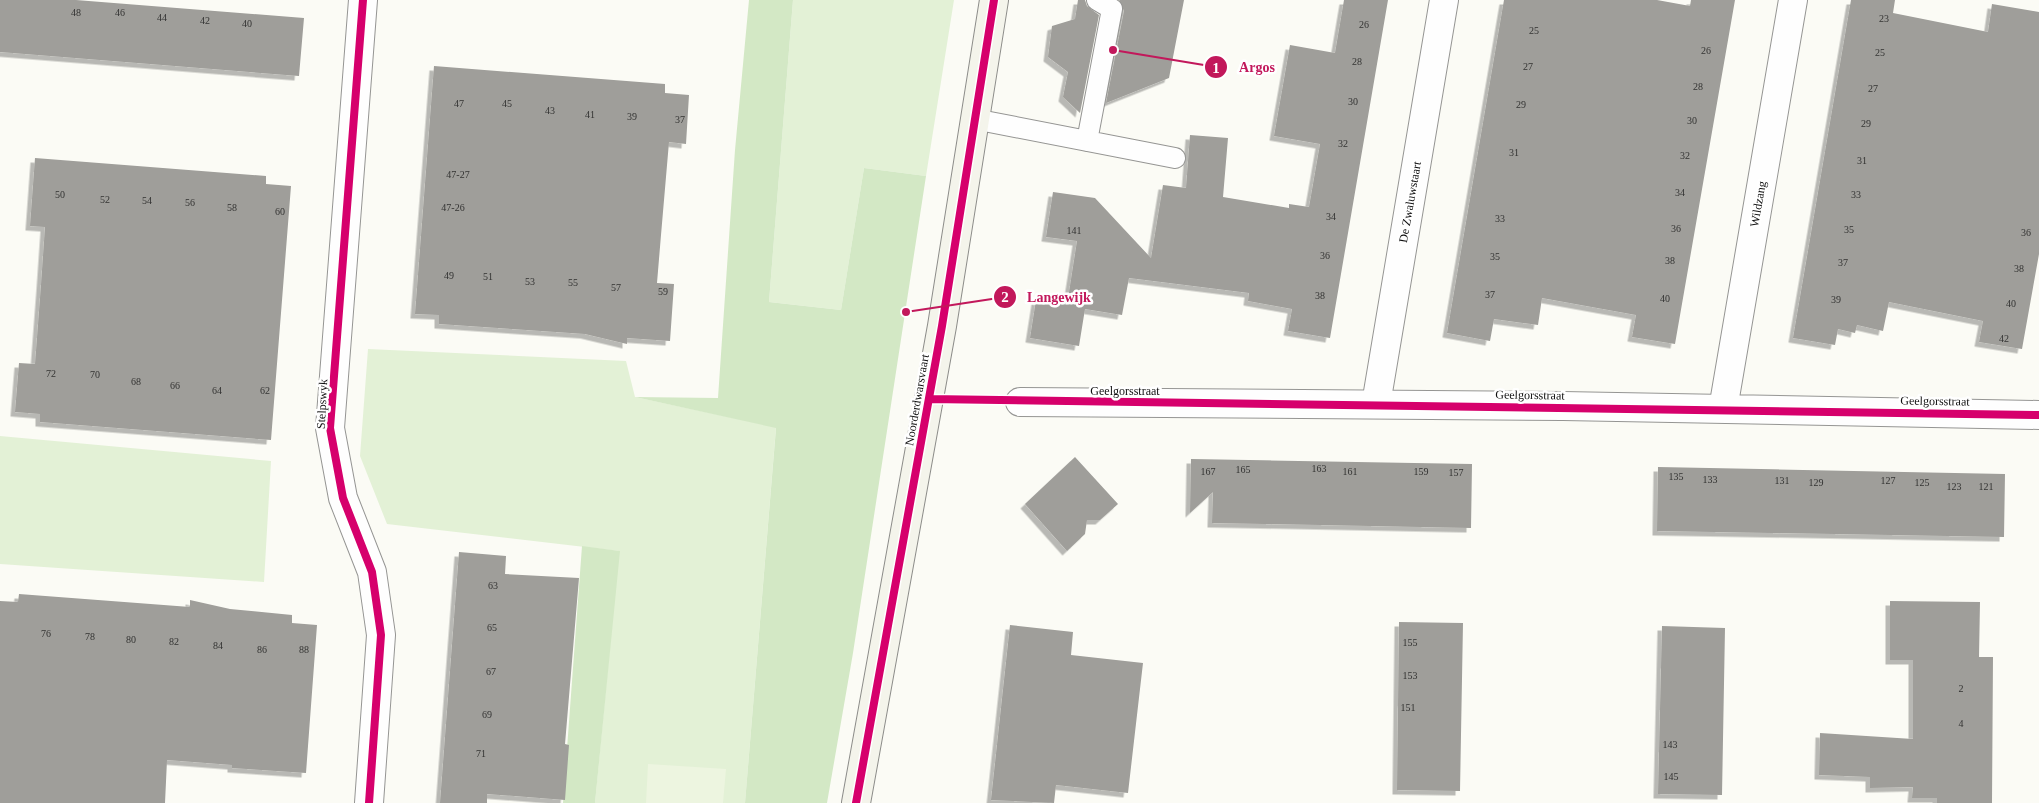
<svg xmlns="http://www.w3.org/2000/svg" width="2039" height="803" font-family="Georgia,serif">
	<defs>
		<filter id="shadow"><feDropShadow dx="-4.5" dy="4.5" stdDeviation="0" flood-color="#0004"/></filter>
	</defs>
	<rect width="100%" height="100%" fill="#fbfbf5"/>
	<path fill="#e3f1d6" d="M 793,0 L 954,0 L 926,176 L 864,168 L 841,310 L 769,302 Z
		M 368,349 L 626,361 L 635,397 L 776,427 L 745,803 L 595,803 L 619,551 L 387,524 L 360,456 Z
		M 0,436 L 271,461 L 264,582 L 0,564 Z"/>
	<path fill="#d3e8c5" d="M 749,0 L 793,0 L 769,302 L 841,310 L 864,168 L 926,176 L 853,653 L 827,803 L 745,803 L 776,428 L 635,397 L 718,398 L 735,150 Z
		M 582,546 L 620,551 L 595,803 L 563,803 Z"/>
	<path fill="#edf5e0" d="M 648,764 L 726,769 L 723,803 L 646,803 Z"/>
	<path fill="#9f9e9a" filter="url(#shadow)" d="M 0,0 L 76,0 L 304,18 L 299,76 L 0,52 Z
		M 1078,0 L 1085,0 L 1087,6 L 1099,15 L 1080,113 L 1063,97 L 1068,72 L 1048,57 L 1052,26 L 1075,19 Z
		M 1119,0 L 1184,0 L 1169,78 L 1106,103 L 1124,11 Z
		M 1344,0 L 1388,0 L 1330,338 L 1288,331 L 1292,309 L 1248,301 L 1249,293 L 1129,278 L 1122,315 L 1085,309 L 1079,346 L 1030,338 L 1036,300 L 1067,305 L 1077,241 L 1046,237 L 1053,192 L 1095,198 L 1151,258 L 1163,185 L 1186,188 L 1190,135 L 1228,138 L 1223,197 L 1289,208 L 1289,204 L 1309,207 L 1320,144 L 1274,136 L 1290,45 L 1335,53 Z
		M 1504,0 L 1657,0 L 1690,6 L 1691,0 L 1735,0 L 1675,344 L 1632,337 L 1636,315 L 1542,298 L 1538,325 L 1494,319 L 1490,341 L 1447,333 Z
		M 1851,0 L 1895,0 L 1893,13 L 1988,32 L 1992,4 L 2039,12 L 2039,254 L 2022,349 L 1979,342 L 1983,321 L 1889,302 L 1883,331 L 1857,325 L 1855,333 L 1838,329 L 1835,345 L 1793,338 Z
		M 434,66 L 665,84 L 665,93 L 689,95 L 686,144 L 669,142 L 661,235 L 657,283 L 674,284 L 670,341 L 627,338 L 627,344 L 585,334 L 439,324 L 439,315 L 415,314 Z
		M 35,158 L 266,176 L 266,184 L 291,186 L 271,440 L 40,422 L 40,414 L 15,412 L 19,363 L 35,364 L 41,285 L 45,227 L 30,226 Z
		M 1075,457 L 1118,504 L 1100,520 L 1087,520 L 1085,534 L 1067,551 L 1025,504 Z
		M 1191,459 L 1472,464 L 1471,528 L 1212,523 L 1213,492 L 1190,513 Z
		M 1658,467 L 2005,474 L 2004,537 L 1657,531 Z
		M 459,552 L 506,556 L 505,574 L 579,578 L 565,744 L 569,745 L 565,800 L 487,794 L 487,803 L 440,803 Z
		M 19,594 L 190,607 L 190,600 L 230,609 L 292,615 L 292,623 L 317,625 L 306,773 L 232,768 L 232,765 L 167,760 L 165,803 L 0,803 L 0,601 L 18,602 Z
		M 1890,601 L 1980,602 L 1979,657 L 1993,657 L 1992,803 L 1937,803 L 1937,798 L 1912,798 L 1913,787 L 1870,788 L 1870,777 L 1819,775 L 1820,733 L 1913,739 L 1913,660 L 1890,660 Z
		M 1399,622 L 1463,623 L 1460,791 L 1397,790 Z
		M 1010,625 L 1073,632 L 1071,655 L 1143,663 L 1128,793 L 1056,785 L 1054,803 L 991,800 Z
		M 1662,626 L 1725,628 L 1722,795 L 1658,794 Z"/>
	<g fill="none" stroke-linecap="round" stroke-linejoin="round">
		<g stroke="#959593" stroke-width="22">
			<path id="service" d="M 974,119 L 1175,158
				M 1087,141 L 1112,9 L 1097,0"/>
		</g>
		<g stroke="#959593" stroke-width="30">
			<path id="minor" d="M 363,0 L 330,428 L 343,498 L 372,572 L 381,635 L 369,803
				M 1020,402 L 1563,406 L 2039,415
				M 1376,404 L 1444,0
				M 1723,409 L 1793,0"/>
		</g>
		<g stroke="#8c8c89" stroke-width="30">
			<path id="secondary" d="M 856,803 L 942,326 L 994,0"/>
		</g>
		<use href="#service" stroke="#fefefe" stroke-width="20"/>
		<use href="#minor" stroke="#fefefe" stroke-width="28"/>
		<use href="#secondary" stroke="#f4f4eb" stroke-width="28"/>
		<g stroke="#fff" stroke-width="11">
			<path id="cycleway" d="M 363,0 L 330,428 L 343,498 L 372,572 L 381,635 L 369,803
				M 929,399 L 2039,415
				M 856,803 L 942,326 L 994,0"/>
		</g>
		<use href="#cycleway" stroke="#d6006c" stroke-width="8"/>
	</g>
	<g text-anchor="middle" stroke-width="5" stroke-linejoin="round" paint-order="stroke">
		<g font-size="10" fill="#333332">
			<text x="76" y="16">48</text>
			<text x="120" y="16">46</text>
			<text x="162" y="21">44</text>
			<text x="1884" y="22">23</text>
			<text x="205" y="24">42</text>
			<text x="247" y="27">40</text>
			<text x="1364" y="28">26</text>
			<text x="1534" y="34">25</text>
			<text x="1706" y="54">26</text>
			<text x="1880" y="56">25</text>
			<text x="1357" y="65">28</text>
			<text x="1528" y="70">27</text>
			<text x="1698" y="90">28</text>
			<text x="1873" y="92">27</text>
			<text x="1353" y="105">30</text>
			<text x="459" y="107">47</text>
			<text x="507" y="107">45</text>
			<text x="1521" y="108">29</text>
			<text x="550" y="114">43</text>
			<text x="590" y="118">41</text>
			<text x="632" y="120">39</text>
			<text x="680" y="123">37</text>
			<text x="1692" y="124">30</text>
			<text x="1866" y="127">29</text>
			<text x="1343" y="147">32</text>
			<text x="1514" y="156">31</text>
			<text x="1685" y="159">32</text>
			<text x="1862" y="164">31</text>
			<text x="458" y="178">47-27</text>
			<text x="1680" y="196">34</text>
			<text x="60" y="198">50</text>
			<text x="1856" y="198">33</text>
			<text x="105" y="203">52</text>
			<text x="147" y="204">54</text>
			<text x="190" y="206">56</text>
			<text x="232" y="211">58</text>
			<text x="453" y="211">47-26</text>
			<text x="280" y="215">60</text>
			<text x="1331" y="220">34</text>
			<text x="1500" y="222">33</text>
			<text x="1676" y="232">36</text>
			<text x="1849" y="233">35</text>
			<text x="1074" y="234">141</text>
			<text x="2026" y="236">36</text>
			<text x="1325" y="259">36</text>
			<text x="1495" y="260">35</text>
			<text x="1670" y="264">38</text>
			<text x="1843" y="266">37</text>
			<text x="2019" y="272">38</text>
			<text x="449" y="279">49</text>
			<text x="488" y="280">51</text>
			<text x="530" y="285">53</text>
			<text x="573" y="286">55</text>
			<text x="616" y="291">57</text>
			<text x="663" y="295">59</text>
			<text x="1490" y="298">37</text>
			<text x="1320" y="299">38</text>
			<text x="1665" y="302">40</text>
			<text x="1836" y="303">39</text>
			<text x="2011" y="307">40</text>
			<text x="2004" y="342">42</text>
			<text x="51" y="377">72</text>
			<text x="95" y="378">70</text>
			<text x="136" y="385">68</text>
			<text x="175" y="389">66</text>
			<text x="217" y="394">64</text>
			<text x="265" y="394">62</text>
			<text x="1319" y="472">163</text>
			<text x="1243" y="473">165</text>
			<text x="1208" y="475">167</text>
			<text x="1350" y="475">161</text>
			<text x="1421" y="475">159</text>
			<text x="1456" y="476">157</text>
			<text x="1676" y="480">135</text>
			<text x="1710" y="483">133</text>
			<text x="1782" y="484">131</text>
			<text x="1888" y="484">127</text>
			<text x="1816" y="486">129</text>
			<text x="1922" y="486">125</text>
			<text x="1954" y="490">123</text>
			<text x="1986" y="490">121</text>
			<text x="493" y="589">63</text>
			<text x="492" y="631">65</text>
			<text x="46" y="637">76</text>
			<text x="90" y="640">78</text>
			<text x="131" y="643">80</text>
			<text x="174" y="645">82</text>
			<text x="1410" y="646">155</text>
			<text x="218" y="649">84</text>
			<text x="262" y="653">86</text>
			<text x="304" y="653">88</text>
			<text x="491" y="675">67</text>
			<text x="1410" y="679">153</text>
			<text x="1961" y="692">2</text>
			<text x="1408" y="711">151</text>
			<text x="487" y="718">69</text>
			<text x="1961" y="727">4</text>
			<text x="1670" y="748">143</text>
			<text x="481" y="757">71</text>
			<text x="1671" y="780">145</text>
		</g>
		<g font-size="12" fill="#0f0f0f" stroke="#fff">
			<text transform="translate(1410 202) rotate(-80)" y="4">De Zwaluwstaart</text>
			<text transform="translate(1758 204) rotate(-80)" y="4">Wildzang</text>
			<text x="1125" y="395">Geelgorsstraat</text>
			<text transform="translate(1530 395) rotate(1)" y="4">Geelgorsstraat</text>
			<text transform="translate(917 400) rotate(-80)" y="4">Noorderdwarsvaart</text>
			<text transform="translate(1935 401) rotate(1)" y="4">Geelgorsstraat</text>
			<text transform="translate(322 404) rotate(-87)" y="4">Stelpswyk</text>
		</g>
	</g>
	<path fill="none" stroke="#c2185b" stroke-width="2" d="M1113 50L1216 67M906 312L1005 297"/>
	<g fill="#c2185b" stroke="#fff" stroke-width="2">
		<circle cx="1113" cy="50" r="5"/>
		<circle cx="906" cy="312" r="5"/>
		<circle cx="1216" cy="67" r="12"/>
		<circle cx="1005" cy="297" r="12"/>
	</g>
	<g font-size="15" text-anchor="middle" font-weight="bold" fill="#fff">
		<text x="1216" y="73">1</text>
		<text x="1005" y="302">2</text>
	</g>
	<g font-size="14" text-anchor="middle" font-weight="bold" fill="#c2185b" stroke="#fff" stroke-width="5" stroke-linejoin="round" paint-order="stroke">
		<text x="1257" y="72">Argos</text>
		<text x="1059" y="302">Langewijk</text>
	</g>
</svg>
